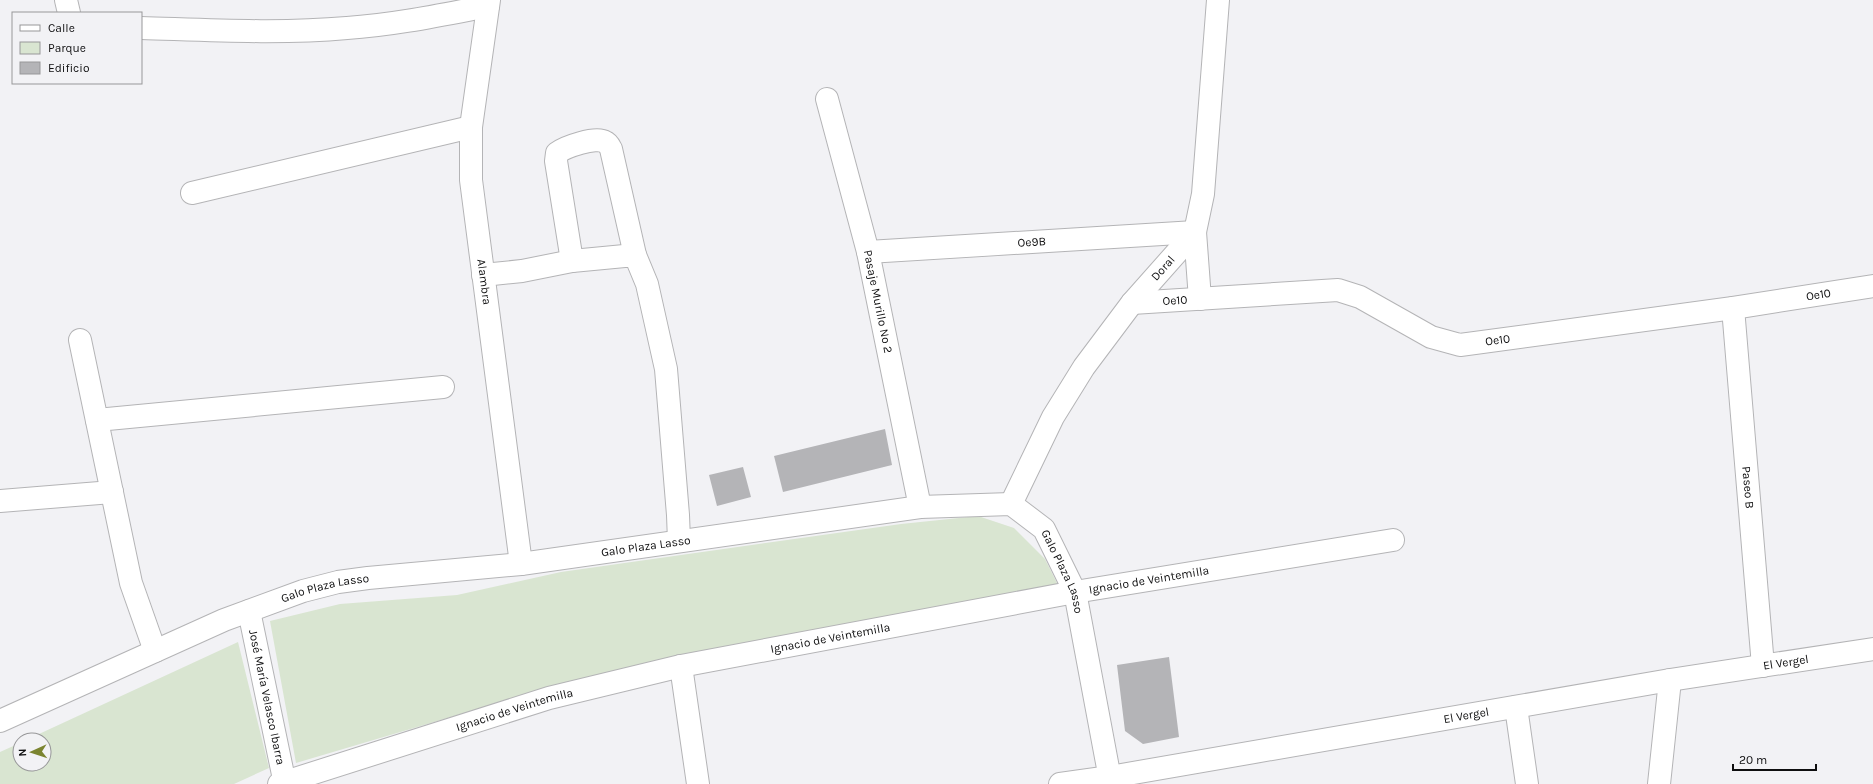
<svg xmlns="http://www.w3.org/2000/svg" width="1873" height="784" font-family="Karla,sans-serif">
	<rect width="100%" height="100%" fill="#f2f2f5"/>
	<path fill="#d9e5d1" d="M 978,516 L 1014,528 L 1045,559 L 1061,591 L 555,686 L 296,763 L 270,621 L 340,604 L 457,595 L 561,572 L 901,524 Z
		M 238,642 L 269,768 L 234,784 L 0,784 L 0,752 L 20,743 L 20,764 L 44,764 L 44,740 L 26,740 Z"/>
	<path fill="#b4b4b7" d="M 885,429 L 892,465 L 783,492 L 774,456 Z
		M 743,467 L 751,497 L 717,506 L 709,475 Z
		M 1169,657 L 1179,737 L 1143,744 L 1125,731 L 1117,665 Z"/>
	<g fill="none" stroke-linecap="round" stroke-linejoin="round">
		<g stroke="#b4b4b6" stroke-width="24">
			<g id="minor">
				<path d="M 66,0 L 69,13"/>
				<path id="s1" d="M 489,0 L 471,127 L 471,180 L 521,564"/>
				<path d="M 141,28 C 209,30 279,34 347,28 C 394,25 441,15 488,6"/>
				<path id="s2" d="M 827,99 L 868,252 L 920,507"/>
				<path d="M 192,193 L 471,127"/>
				<path id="s3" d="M 868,252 L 1195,232 L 1200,299"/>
				<path d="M 572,261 L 556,161 L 557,153 C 565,147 596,136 605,142 C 608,143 610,147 611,149 L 635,255"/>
				<path d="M 483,275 L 522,271 L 572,261 L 635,255 L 647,284 L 666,369 L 678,515 L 679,541"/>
				<path id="s4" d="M 1132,303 L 1338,290 L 1360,297 L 1431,337 L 1460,345 L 1733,308 L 1873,286"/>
				<path id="s5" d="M 1733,308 L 1763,666"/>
				<path d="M 80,340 L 131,583 L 155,651"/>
				<path d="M 97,420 L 443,387"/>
				<path d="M 0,501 L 112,492"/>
				<path id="s6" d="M 1011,504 L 1053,417 L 1084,367 L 1132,303 L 1195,232 L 1203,194 L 1218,0"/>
				<path id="s7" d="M 249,611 L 285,784"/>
				<path d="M 681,666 L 698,784"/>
				<path d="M 1516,707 L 1527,784"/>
				<path id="s8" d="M 0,721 L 224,620 L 303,591 L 338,582 L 368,578 L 521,564 L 920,507 L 1011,504 L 1044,529 L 1075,592 L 1111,784"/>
				<path id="s9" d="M 279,784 L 549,698 L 681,666 L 1075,592 L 1393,540"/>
				<path id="s10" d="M 1060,784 L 1110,777 L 1670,680 L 1873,649"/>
				<path d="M 1659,784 L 1670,680"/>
			</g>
		</g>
		<use href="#minor" stroke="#fff" stroke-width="22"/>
	</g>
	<g text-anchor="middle" stroke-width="3" stroke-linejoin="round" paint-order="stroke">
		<g font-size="12" fill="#0e0e0f" stroke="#f2f2f5">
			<text dy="4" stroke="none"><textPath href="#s3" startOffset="164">Oe9B</textPath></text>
			<text dy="4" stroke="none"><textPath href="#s6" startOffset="282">Doral</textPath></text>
			<text dy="4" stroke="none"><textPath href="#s1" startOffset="284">Alambra</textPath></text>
			<text dy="4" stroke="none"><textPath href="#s4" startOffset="703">Oe10</textPath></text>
			<text dy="4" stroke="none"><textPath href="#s4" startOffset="43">Oe10</textPath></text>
			<text dy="4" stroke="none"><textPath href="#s2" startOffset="209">Pasaje Murillo No 2</textPath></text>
			<text dy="4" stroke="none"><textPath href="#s4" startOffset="379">Oe10</textPath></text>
			<text dy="4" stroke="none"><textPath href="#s5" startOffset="180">Paseo B</textPath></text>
			<text dy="4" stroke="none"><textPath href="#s8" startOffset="676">Galo Plaza Lasso</textPath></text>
			<text dy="4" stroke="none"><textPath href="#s8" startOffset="1132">Galo Plaza Lasso</textPath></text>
			<text dy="4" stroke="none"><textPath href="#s9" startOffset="895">Ignacio de Veintemilla</textPath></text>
			<text dy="4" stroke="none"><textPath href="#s8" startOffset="352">Galo Plaza Lasso</textPath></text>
			<text dy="4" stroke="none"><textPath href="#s9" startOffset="571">Ignacio de Veintemilla</textPath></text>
			<text dy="4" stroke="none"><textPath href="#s10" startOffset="736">El Vergel</textPath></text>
			<text dy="4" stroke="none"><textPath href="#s7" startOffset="88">José María Velasco Ibarra</textPath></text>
			<text dy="4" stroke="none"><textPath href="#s9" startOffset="247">Ignacio de Veintemilla</textPath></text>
			<text dy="4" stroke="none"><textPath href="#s10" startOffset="412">El Vergel</textPath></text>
		</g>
	</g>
	<rect x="12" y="12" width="130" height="72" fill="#f2f2f5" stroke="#979799"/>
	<rect x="20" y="25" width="20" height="6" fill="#ffffff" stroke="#979799"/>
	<text x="48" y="32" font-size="12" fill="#0e0e0f">Calle</text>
	<rect x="20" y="42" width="20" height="12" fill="#d9e5d1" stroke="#979799"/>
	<text x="48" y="52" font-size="12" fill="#0e0e0f">Parque</text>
	<rect x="20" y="62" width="20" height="12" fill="#b4b4b7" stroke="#979799"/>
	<text x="48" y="72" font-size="12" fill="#0e0e0f">Edificio</text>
	<g transform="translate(32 752) rotate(267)"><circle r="19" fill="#f2f2f5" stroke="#979799"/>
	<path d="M0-3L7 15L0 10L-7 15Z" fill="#7b8430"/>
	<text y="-6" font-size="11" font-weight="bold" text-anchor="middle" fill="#0e0e0f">N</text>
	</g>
	<path d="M1733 764v6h83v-6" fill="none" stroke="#0e0e0f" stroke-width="2"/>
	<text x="1739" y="764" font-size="12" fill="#0e0e0f" stroke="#f2f2f5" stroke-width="3" paint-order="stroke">20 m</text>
</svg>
